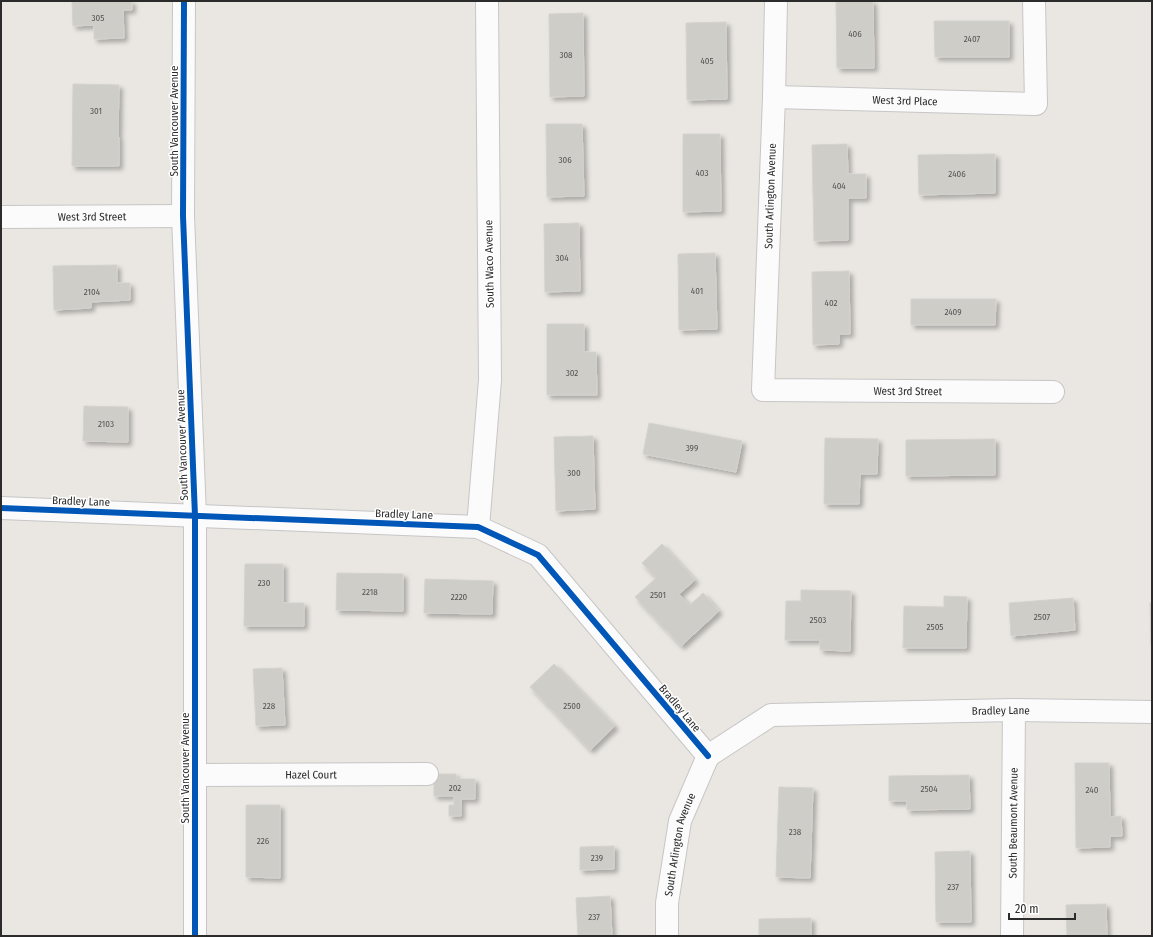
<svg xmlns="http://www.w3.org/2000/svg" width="1153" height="937" font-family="'Fira Sans Condensed',sans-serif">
	<defs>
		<filter id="shadow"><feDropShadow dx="3.5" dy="3.5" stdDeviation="2" flood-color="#0004"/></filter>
	</defs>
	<rect width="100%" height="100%" fill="#eae7e2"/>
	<path fill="#cfcdc8" stroke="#d4d2ce" filter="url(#shadow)" d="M 72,1 L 132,1 L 132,10 L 123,10 L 124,38 L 94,39 L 94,25 L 73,26 Z
		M 836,1 L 873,1 L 874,68 L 837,68 Z
		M 583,13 L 584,96 L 550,97 L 549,14 Z
		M 934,21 L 1009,21 L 1009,57 L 935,57 Z
		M 726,22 L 727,99 L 687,100 L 686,23 Z
		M 73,84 L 119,85 L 118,137 L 119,137 L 119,166 L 72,166 Z
		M 546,124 L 582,124 L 584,196 L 547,197 Z
		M 683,134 L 720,134 L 721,211 L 683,212 Z
		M 847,144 L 848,174 L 866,174 L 866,198 L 848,198 L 848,240 L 814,241 L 812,145 Z
		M 995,154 L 995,193 L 919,195 L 918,155 Z
		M 579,223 L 580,291 L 545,292 L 544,224 Z
		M 715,253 L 717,329 L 679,330 L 678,254 Z
		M 117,265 L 117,283 L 130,283 L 130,300 L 91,302 L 91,308 L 54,310 L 53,266 Z
		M 849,271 L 850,334 L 839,334 L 839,344 L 813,345 L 812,272 Z
		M 911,299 L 996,299 L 995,325 L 911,325 Z
		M 547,324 L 584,324 L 584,352 L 596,352 L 597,395 L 547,395 Z
		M 84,406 L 128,407 L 128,442 L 83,441 Z
		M 649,423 L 742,441 L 736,472 L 643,454 Z
		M 593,436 L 595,509 L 556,511 L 554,437 Z
		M 825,438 L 878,439 L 877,474 L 860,474 L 859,504 L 824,504 Z
		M 995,439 L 995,475 L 906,476 L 906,440 Z
		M 662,544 L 695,580 L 679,594 L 690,605 L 703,593 L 719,611 L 681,646 L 635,597 L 656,578 L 642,563 Z
		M 245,564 L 283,564 L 283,603 L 304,603 L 304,626 L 244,626 Z
		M 337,573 L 403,574 L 403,611 L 336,610 Z
		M 425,579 L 493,581 L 492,614 L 424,613 Z
		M 801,590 L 851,591 L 850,651 L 820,650 L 820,640 L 785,640 L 786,601 L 801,601 Z
		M 944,596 L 967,597 L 966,648 L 903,648 L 904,606 L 944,607 Z
		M 1073,598 L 1075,630 L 1011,636 L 1009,603 Z
		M 1150,603 L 1152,603 L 1152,644 L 1151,644 Z
		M 554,664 L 615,726 L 590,750 L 530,687 Z
		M 282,668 L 285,725 L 256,726 L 253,669 Z
		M 1075,763 L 1109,763 L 1110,817 L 1121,816 L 1122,836 L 1110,836 L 1110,847 L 1076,848 Z
		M 434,774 L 456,774 L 456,779 L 475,779 L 475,799 L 461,799 L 461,816 L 449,816 L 449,805 L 454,805 L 454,796 L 434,796 Z
		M 969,775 L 970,809 L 907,810 L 907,801 L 889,801 L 889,776 Z
		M 779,787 L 813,788 L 810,878 L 776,877 Z
		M 246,805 L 280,805 L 280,878 L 246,877 Z
		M 614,846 L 614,869 L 580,870 L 580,847 Z
		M 970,851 L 971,922 L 936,922 L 935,852 Z
		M 610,896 L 612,936 L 578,936 L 576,898 Z
		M 1106,904 L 1107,936 L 1067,936 L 1066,905 Z
		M 811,918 L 811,936 L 759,936 L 759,919 Z"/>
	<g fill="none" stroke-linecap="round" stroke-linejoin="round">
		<g stroke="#c7c6c6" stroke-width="24">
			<g id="minor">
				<path d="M 184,1 L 183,216 L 195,516 L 195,936"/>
				<path id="s1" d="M 776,1 L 774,97 L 763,390 L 1053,392"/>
				<path id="s2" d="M 774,97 L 1036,104 L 1034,1"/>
				<path id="s3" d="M 1,217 L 183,216"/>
				<path d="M 1,508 L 478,527 L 538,555 L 708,756"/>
				<path d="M 478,527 L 490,380 L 487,1"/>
				<path id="s4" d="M 708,756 L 771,715 L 1014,710 L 1152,712"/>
				<path id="s5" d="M 195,775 L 427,774"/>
				<path id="s6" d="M 667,936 L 667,903 L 680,821 L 708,756"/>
				<path id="s7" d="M 1012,936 L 1014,710"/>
			</g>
		</g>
		<use href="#minor" stroke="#fcfbfb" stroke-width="22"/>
		<g stroke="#fff" stroke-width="8">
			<path id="cycleway" d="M 184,1 L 183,216 L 195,516 L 195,936
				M 1,508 L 478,527 L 538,555 L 708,756"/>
		</g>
		<use href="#cycleway" stroke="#0057b8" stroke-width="6"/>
	</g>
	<g text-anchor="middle" stroke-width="3" stroke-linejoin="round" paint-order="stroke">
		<g font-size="9" fill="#565554">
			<text x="98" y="21">305</text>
			<text x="855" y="37">406</text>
			<text x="972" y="42">2407</text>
			<text x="566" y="58">308</text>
			<text x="707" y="64">405</text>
			<text x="96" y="114">301</text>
			<text x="565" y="163">306</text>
			<text x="702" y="176">403</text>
			<text x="957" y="177">2406</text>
			<text x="839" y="189">404</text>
			<text x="562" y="261">304</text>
			<text x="697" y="294">401</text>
			<text x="92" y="295">2104</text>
			<text x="831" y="306">402</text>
			<text x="953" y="315">2409</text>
			<text x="572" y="376">302</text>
			<text x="106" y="427">2103</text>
			<text x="692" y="451">399</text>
			<text x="574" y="476">300</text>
			<text x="264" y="586">230</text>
			<text x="370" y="595">2218</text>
			<text x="658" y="598">2501</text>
			<text x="459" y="600">2220</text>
			<text x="1042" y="620">2507</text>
			<text x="818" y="623">2503</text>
			<text x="935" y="630">2505</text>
			<text x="269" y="709">228</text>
			<text x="572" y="709">2500</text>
			<text x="455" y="791">202</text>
			<text x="929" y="792">2504</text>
			<text x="1092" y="793">240</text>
			<text x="795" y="835">238</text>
			<text x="263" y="844">226</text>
			<text x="597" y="861">239</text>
			<text x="953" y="890">237</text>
			<text x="594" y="920">237</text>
		</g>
		<g font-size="11" fill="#2b2b2b" stroke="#fff">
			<text dy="4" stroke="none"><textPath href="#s2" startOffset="131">West 3rd Place</textPath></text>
			<text transform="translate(174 121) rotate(-90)" y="4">South Vancouver Avenue</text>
			<text transform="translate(770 196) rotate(-88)" y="4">South Arlington Avenue</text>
			<text dy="4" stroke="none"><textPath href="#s3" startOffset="91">West 3rd Street</textPath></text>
			<text transform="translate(489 264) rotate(-91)" y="4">South Waco Avenue</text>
			<text dy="4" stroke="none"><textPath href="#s1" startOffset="534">West 3rd Street</textPath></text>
			<text transform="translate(182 445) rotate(-92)" y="4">South Vancouver Avenue</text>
			<text transform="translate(81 501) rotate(2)" y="4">Bradley Lane</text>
			<text transform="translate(404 514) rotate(2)" y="4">Bradley Lane</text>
			<text transform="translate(680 708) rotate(50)" y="4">Bradley Lane</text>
			<text dy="4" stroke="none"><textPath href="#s4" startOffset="305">Bradley Lane</textPath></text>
			<text transform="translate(185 768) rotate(-90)" y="4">South Vancouver Avenue</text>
			<text dy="4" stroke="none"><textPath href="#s5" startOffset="116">Hazel Court</textPath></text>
			<text dy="4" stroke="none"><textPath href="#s7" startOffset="113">South Beaumont Avenue</textPath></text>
			<text dy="4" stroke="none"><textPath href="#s6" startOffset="93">South Arlington Avenue</textPath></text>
		</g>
	</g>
	<rect width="1153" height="937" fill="none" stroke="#2b2b2b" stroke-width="4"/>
	<path d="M1009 913v6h66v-6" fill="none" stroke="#2b2b2b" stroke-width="2"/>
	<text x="1015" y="913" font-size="12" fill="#2b2b2b" stroke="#ffffff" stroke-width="3" paint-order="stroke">20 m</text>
</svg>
